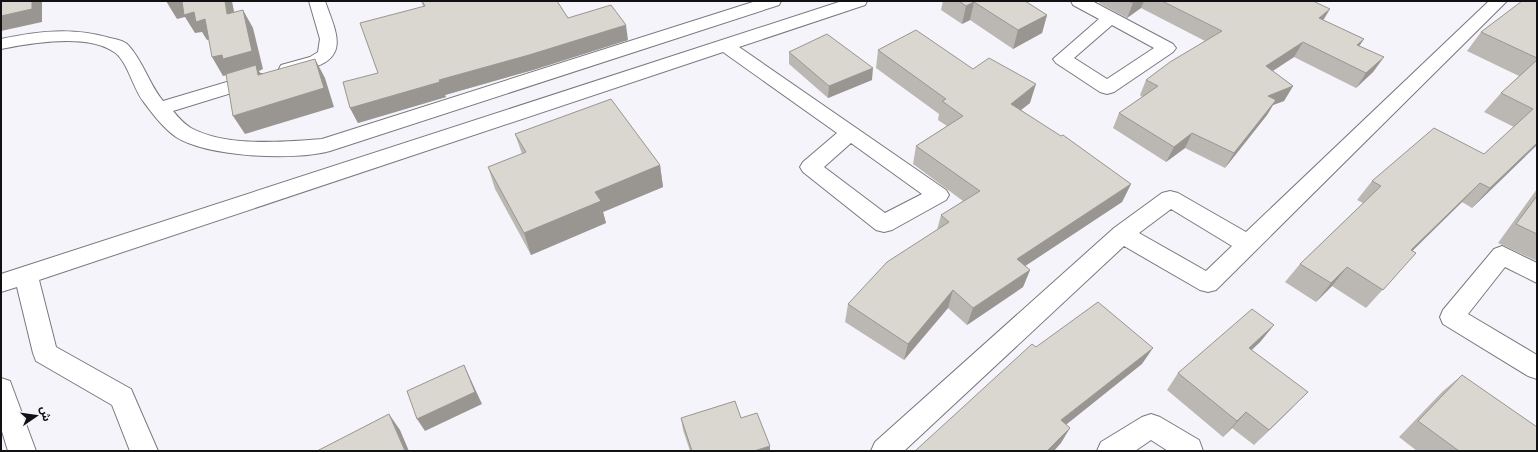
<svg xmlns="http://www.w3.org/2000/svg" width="1538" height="452" font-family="'Roboto Condensed','Noto Sans Arabic',sans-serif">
	<rect width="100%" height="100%" fill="#f6f4fb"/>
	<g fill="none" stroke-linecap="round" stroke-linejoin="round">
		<g stroke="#7a787e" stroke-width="2">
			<path id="minor" d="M 309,1 L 325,1 C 335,30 351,57 311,68 C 301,71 292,76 281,73 L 279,69 L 281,65 L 310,57 L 318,52 L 320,39 Z
				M 756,1 L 781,1 L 779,5 L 330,151 C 294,161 207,157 176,137 C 163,128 152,113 143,101 C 133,88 127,60 114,52 C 88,33 30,43 1,49 L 1,39 C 38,31 73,27 110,38 C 116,39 125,41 129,46 C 144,63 149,84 163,101 L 257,73 L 264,75 L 266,79 L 264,83 L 173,111 C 178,117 184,124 191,128 C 226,147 283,142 322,139 Z
				M 842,1 L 867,1 L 865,5 L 739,47 L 946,190 L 949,195 L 946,200 L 892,230 L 884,232 L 876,230 L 803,172 L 800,167 L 803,162 L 837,133 L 723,52 L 39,280 L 56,347 L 131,389 L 158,451 L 130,451 L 112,405 L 36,361 L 33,353 L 17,287 L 1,292 L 1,274 ZM 851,143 L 922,194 L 885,213 L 824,167 Z
				M 1071,1 L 1092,1 L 1173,44 L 1176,48 L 1173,52 L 1114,92 L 1107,94 L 1100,92 L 1056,63 L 1053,59 L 1099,19 L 1073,5 ZM 1112,25 L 1154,48 L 1107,79 L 1074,58 Z
				M 1489,1 L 1507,1 L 1216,290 L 1208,292 L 1200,290 L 1124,246 L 904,451 L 871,451 L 875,442 L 1114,228 L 1162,193 L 1170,191 L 1178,193 L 1246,232 ZM 1171,209 L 1232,246 L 1206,271 L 1139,233 Z
				M 1502,246 L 1537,263 L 1537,283 L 1505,267 L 1468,314 L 1537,355 L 1537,379 L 1528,376 L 1443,324 L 1440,317 L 1443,310 L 1494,249 Z
				M 1,378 L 10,381 L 36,451 L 8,451 L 1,428 Z
				M 1151,414 L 1160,417 L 1199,440 L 1203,451 L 1168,451 L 1151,440 L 1135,451 L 1097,451 L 1101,442 L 1142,417 Z"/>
		</g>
		<use href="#minor" fill="#fff" fill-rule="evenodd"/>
	</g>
	<path fill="#bbb8b3" d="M 421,1 L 557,1 L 568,18 L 628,40 L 533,70 L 445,95 L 446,97 L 358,123 L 350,108 L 378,73 L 423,6 Z
		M 943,1 L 1025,1 L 1047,15 L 1042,33 L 1013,49 L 970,20 L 962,24 L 941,10 Z
		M 1100,1 L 1313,1 L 1323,20 L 1364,39 L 1359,46 L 1384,57 L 1373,72 L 1356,88 L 1294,57 L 1273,71 L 1293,86 L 1284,101 L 1273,105 L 1267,115 L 1225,168 L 1185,148 L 1166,162 L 1113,128 L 1119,113 L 1142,97 L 1140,95 L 1146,80 L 1205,41 L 1141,8 L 1127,18 L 1099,3 Z
		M 1537,1 L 1537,145 L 1472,208 L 1462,202 L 1412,251 L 1416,253 L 1366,308 L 1332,286 L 1316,302 L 1285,282 L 1300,264 L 1363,203 L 1357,200 L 1372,181 L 1484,154 L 1514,127 L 1484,112 L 1501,93 L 1519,76 L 1467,51 L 1481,32 Z
		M 878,50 L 973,69 L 1030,103 L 1021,110 L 1131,184 L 1122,202 L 1025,266 L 1030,270 L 1023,287 L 967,325 L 948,308 L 904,360 L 845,322 L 848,304 L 937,230 L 941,215 L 963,201 L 913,164 L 916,146 L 947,126 L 938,120 L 939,114 L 876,68 Z
		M 789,52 L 872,80 L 828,98 L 789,64 Z
		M 515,134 L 660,165 L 663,187 L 603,212 L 606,223 L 531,255 L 495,189 L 488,167 L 522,154 Z
		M 1537,189 L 1537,261 L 1498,243 Z
		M 1274,325 L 1260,342 L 1252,350 L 1292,408 L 1254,445 L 1232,428 L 1223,437 L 1167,390 L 1178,373 Z
		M 1462,375 L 1537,451 L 1417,451 L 1399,437 L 1442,392 Z
		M 681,418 L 741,418 L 770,451 L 690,451 L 683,430 Z"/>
	<path fill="#999692" d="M 32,1 L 42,1 L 42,22 L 1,31 L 1,16 Z
		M 166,1 L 184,1 L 194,12 L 205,19 L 216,38 L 207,40 L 202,32 L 195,33 L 185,17 L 177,19 Z
		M 225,1 L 232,1 L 238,32 L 227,14 Z
		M 1136,1 L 1144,1 L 1141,8 L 1127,18 L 1133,3 Z
		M 974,2 L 970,20 L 962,24 L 966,6 Z
		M 1330,9 L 1321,24 L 1319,18 Z
		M 243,10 L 253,28 L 263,69 L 259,71 L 267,84 L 232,74 L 223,76 L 212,57 Z
		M 1047,15 L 1042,33 L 1013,49 L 1018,30 Z
		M 626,25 L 628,40 L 533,70 L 445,95 L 446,97 L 358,123 L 350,108 L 439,80 Z
		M 1364,39 L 1354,54 L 1357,45 Z
		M 1303,42 L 1294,57 L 1257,81 L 1266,66 Z
		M 1384,57 L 1373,72 L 1356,88 L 1366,73 Z
		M 315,59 L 325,78 L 334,107 L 245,134 L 233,116 Z
		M 873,68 L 872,80 L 828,98 L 829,86 Z
		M 1036,84 L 1030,103 L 1005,122 L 1011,104 Z
		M 1293,86 L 1284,101 L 1273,105 L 1267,115 L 1225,168 L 1268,96 Z
		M 1192,133 L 1185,148 L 1166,162 L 1174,147 Z
		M 1537,143 L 1537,145 L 1472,208 L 1490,188 Z
		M 660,165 L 663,187 L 603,212 L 606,223 L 531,255 L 524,233 L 595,192 Z
		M 1480,183 L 1462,202 L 1394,269 L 1411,250 Z
		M 1131,184 L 1122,202 L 1010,276 L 1017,259 Z
		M 1347,267 L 1332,286 L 1316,302 L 1331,283 Z
		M 1030,270 L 1023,287 L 967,325 L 973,308 Z
		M 953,290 L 948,308 L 904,360 L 908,344 Z
		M 1274,325 L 1260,342 L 1235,365 L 1249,348 Z
		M 1153,348 L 1142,364 L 1052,436 L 1061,420 Z
		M 464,365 L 482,404 L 425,431 L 417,419 Z
		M 1308,392 L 1292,408 L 1254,445 L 1269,430 Z
		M 1246,412 L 1232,428 L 1223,437 L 1237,421 Z
		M 389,414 L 400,430 L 409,451 L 405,451 Z
		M 1070,428 L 1061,443 L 1054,451 L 1047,451 Z
		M 770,446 L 770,451 L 754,451 Z"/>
	<path fill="#dad6d0" stroke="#999692" d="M 1,1 L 32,1 L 32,9 L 1,16 Z
		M 182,1 L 225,1 L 227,14 L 243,10 L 252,51 L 223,59 L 222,55 L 212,57 L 205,19 L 196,22 L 194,12 L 184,15 Z
		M 422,1 L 557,1 L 568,18 L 611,5 L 626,25 L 529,55 L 439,80 L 440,82 L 350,108 L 343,82 L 378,73 L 360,23 L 425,6 Z
		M 959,1 L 1025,1 L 1047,15 L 1018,30 L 974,2 L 966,6 Z
		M 1129,1 L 1136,1 L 1133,3 Z
		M 1162,1 L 1313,1 L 1330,9 L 1319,18 L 1364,39 L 1357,45 L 1384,57 L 1366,73 L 1303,42 L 1266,66 L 1293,86 L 1268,96 L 1276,100 L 1234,153 L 1192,133 L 1174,147 L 1119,113 L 1158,86 L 1146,80 L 1170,62 L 1222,31 Z
		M 1522,1 L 1537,1 L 1537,58 L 1481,32 Z
		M 916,30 L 973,69 L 989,58 L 1036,84 L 1011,104 L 1061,136 L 1063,135 L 1131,184 L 1017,259 L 1030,270 L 973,308 L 953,290 L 908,344 L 848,304 L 887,262 L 949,222 L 941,215 L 980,191 L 916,146 L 963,116 L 942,101 L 946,99 L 878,50 Z
		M 827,34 L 873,68 L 829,86 L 789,52 Z
		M 315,59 L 324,88 L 233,116 L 226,74 L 256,65 L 258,75 Z
		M 1537,60 L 1537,143 L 1490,188 L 1480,183 L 1411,250 L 1416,253 L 1383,290 L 1347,267 L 1331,283 L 1300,264 L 1381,186 L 1372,181 L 1434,128 L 1484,154 L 1533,109 L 1501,93 Z
		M 611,99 L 660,165 L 595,192 L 601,201 L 524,233 L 488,167 L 526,152 L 515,134 Z
		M 1537,196 L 1537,234 L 1516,224 Z
		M 1098,302 L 1153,348 L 1061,420 L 1070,428 L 1047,451 L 915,451 L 1032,344 L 1036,347 Z
		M 1252,309 L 1274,325 L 1249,348 L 1308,392 L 1269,430 L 1246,412 L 1237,421 L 1178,373 Z
		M 464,365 L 475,392 L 417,419 L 407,391 Z
		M 1462,375 L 1537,427 L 1537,451 L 1459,451 L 1418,421 Z
		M 735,401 L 741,418 L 757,413 L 770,446 L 754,451 L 692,451 L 681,418 Z
		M 389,414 L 405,451 L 317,451 Z"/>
	<rect width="1538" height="452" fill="none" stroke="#111012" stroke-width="4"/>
	<g transform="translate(36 416) rotate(77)" stroke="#f6f4fb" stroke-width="3" paint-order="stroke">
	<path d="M0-3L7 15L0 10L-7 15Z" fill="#111012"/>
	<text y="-6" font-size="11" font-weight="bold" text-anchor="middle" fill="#111012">ش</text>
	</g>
</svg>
